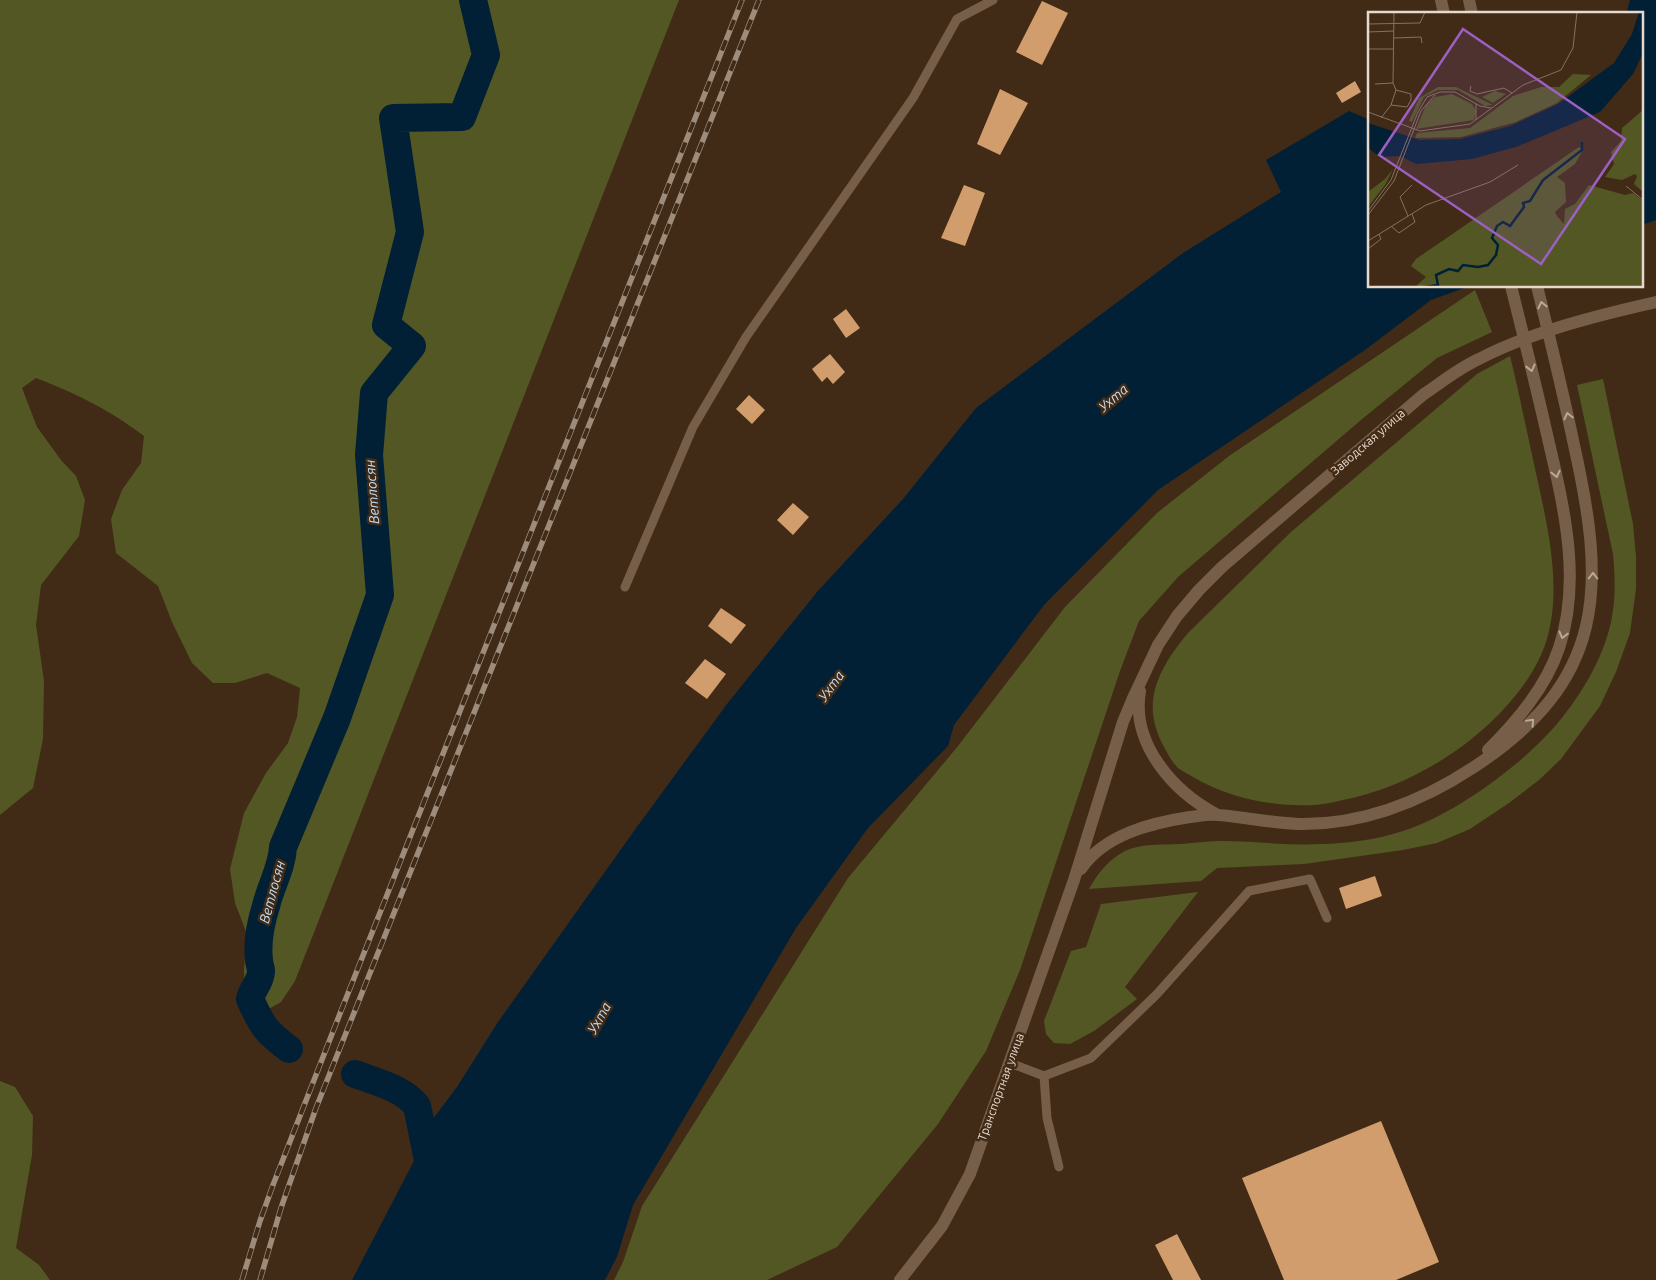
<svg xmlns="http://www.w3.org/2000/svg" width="1656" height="1280" font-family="Ubuntu,sans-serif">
	<rect width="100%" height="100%" fill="#412b16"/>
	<path fill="#535724" d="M 0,0 L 679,0 L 295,981 L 281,1002 L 265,1011 L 245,1002 L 244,970 L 247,934 L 235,903 L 230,869 L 244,813 L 266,773 L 288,743 L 297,717 L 300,688 L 267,673 L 235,683 L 213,683 L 192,663 L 172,622 L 158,586 L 116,553 L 111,519 L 122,490 L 141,463 L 144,436 C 108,409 77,394 36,378 L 22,388 L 37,427 L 61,460 L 76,476 L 85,500 L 79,536 L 41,585 L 36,625 L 44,681 L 43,739 L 33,788 L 0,815 Z
		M 1475,290 L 1492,332 L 1437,358 L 1361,420 L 1178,577 L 1139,621 L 1120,671 L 1020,970 L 986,1051 L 938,1124 L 837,1247 L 767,1280 L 614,1280 L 623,1262 L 642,1206 L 848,878 L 958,746 L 1065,607 L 1157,513 L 1229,456 Z
		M 1510,356 C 1519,392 1526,428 1534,464 C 1546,520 1563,583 1547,639 C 1537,672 1514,700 1490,723 C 1449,761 1398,789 1343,800 C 1334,802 1325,804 1316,805 C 1273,807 1231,799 1193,777 C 1188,774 1182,771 1178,768 C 1172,762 1167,753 1163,745 C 1140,702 1159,668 1188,633 L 1291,532 L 1477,374 Z
		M 1603,379 L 1633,524 L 1636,557 L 1636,589 L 1630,633 L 1616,672 L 1600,706 L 1561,759 L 1539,780 L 1509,803 L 1470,829 L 1437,843 L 1403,850 L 1304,864 L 1217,868 L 1201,881 L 1089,889 C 1098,873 1108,860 1125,851 C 1141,843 1163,845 1181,844 C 1195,843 1208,841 1222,841 C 1255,841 1288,846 1321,844 C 1346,844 1379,839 1403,831 C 1454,815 1522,765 1557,724 C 1581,695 1603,659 1611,622 C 1616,599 1615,576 1613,554 L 1577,385 Z
		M 1198,892 L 1125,987 L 1137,999 L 1094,1031 L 1070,1044 L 1054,1043 L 1046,1034 L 1044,1021 L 1071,951 L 1086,947 L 1101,904 Z
		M 0,1081 L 15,1087 L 33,1116 L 32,1155 L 16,1248 L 39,1265 L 50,1280 L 0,1280 Z"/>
	<path fill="#012035" d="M 1630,0 L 1656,0 L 1656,220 L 1642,225 L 1642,14 L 1626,14 Z
		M 1349,111 L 1370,120 L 1370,286 L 1470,286 L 1431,300 L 1365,350 L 1158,490 L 1044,605 L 954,725 L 948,746 L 868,828 L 796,928 L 633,1205 L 617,1257 L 605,1280 L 352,1280 L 417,1155 L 426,1128 L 457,1087 L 498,1022 L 634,831 L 727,704 L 817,592 L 903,499 L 976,408 L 1183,253 L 1281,192 L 1266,160 Z"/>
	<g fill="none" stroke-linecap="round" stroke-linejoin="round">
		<path stroke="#012035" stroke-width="28" d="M 289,1049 C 266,1032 262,1026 250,999 C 252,989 261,982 261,971 C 261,967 259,964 259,960 C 257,943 261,922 266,906 C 271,885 282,868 283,847 L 337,718 L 380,595 L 369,455 L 374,393 L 412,346 L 386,325 L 410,232 L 393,118 L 462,117 L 486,55 L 473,0
			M 355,1074 C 376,1082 403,1088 417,1106 L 431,1175"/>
	</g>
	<path fill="#d19d6c" d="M 1042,1 L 1068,13 L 1042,65 L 1016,52 Z
		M 1355,81 L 1361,92 L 1342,103 L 1336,93 Z
		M 1000,89 L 1028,103 L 1000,155 L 977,144 Z
		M 964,185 L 985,193 L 965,246 L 941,238 Z
		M 846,309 L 860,328 L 846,338 L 833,319 Z
		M 830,354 L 845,372 L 833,384 L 827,377 L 822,382 L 812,369 Z
		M 749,395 L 765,410 L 752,424 L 736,409 Z
		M 793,503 L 809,517 L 793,535 L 777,520 Z
		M 721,608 L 746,625 L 731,644 L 708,626 Z
		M 705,659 L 726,674 L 707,699 L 685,683 Z
		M 1375,876 L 1382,896 L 1346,909 L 1339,888 Z
		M 1381,1121 L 1439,1262 L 1396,1280 L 1284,1280 L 1242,1178 Z
		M 1177,1234 L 1201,1280 L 1173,1280 L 1155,1245 Z"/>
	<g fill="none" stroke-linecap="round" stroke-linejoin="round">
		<path stroke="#765e48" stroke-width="9" d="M 625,587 L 693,427 L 746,337 L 913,98 L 957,19 L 993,0
			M 1010,1063 L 1044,1076 L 1091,1058 L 1157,994 L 1249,891 L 1310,879 L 1327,918
			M 1044,1076 L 1047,1118 L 1059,1167"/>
		<path stroke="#765e48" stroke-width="12" d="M 1441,0 L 1444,14
			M 1469,0 L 1472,14
			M 1140,691 C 1131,744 1173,791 1216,814
			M 1488,750 C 1517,721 1546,687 1559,648 C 1583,577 1562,500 1546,430 C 1535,382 1523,334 1511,286
			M 1081,869 C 1104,835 1150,823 1190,817 C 1199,816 1209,814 1218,815 C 1245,817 1271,823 1299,824 C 1363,825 1421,802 1474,767 C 1607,680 1606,588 1574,445 C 1563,392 1550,339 1537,286
			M 900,1280 L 942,1226 L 970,1174 L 1074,880 L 1123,722 L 1133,698 L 1158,645 L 1177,616 L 1199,590 L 1222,567 L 1424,394 C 1442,382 1459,368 1479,359 C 1531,332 1598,315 1656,302"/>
		<g stroke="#9d8b7b" stroke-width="5.5">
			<path id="rail" d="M 242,1280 L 260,1221 L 273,1185 L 341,1011 L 742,0
				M 260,1280 L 281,1208 L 316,1108 L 759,0"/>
		</g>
		<use href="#rail" stroke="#412b16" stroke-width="4" stroke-dasharray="11" stroke-linecap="butt"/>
	</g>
	<defs><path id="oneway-chevron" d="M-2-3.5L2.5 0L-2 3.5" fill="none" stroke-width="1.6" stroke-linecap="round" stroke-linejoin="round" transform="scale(1.25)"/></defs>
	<g stroke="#baa898">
		<use href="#oneway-chevron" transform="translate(1542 305) rotate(-103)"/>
		<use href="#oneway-chevron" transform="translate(1531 368) rotate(76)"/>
		<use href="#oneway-chevron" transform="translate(1568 416) rotate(-103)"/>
		<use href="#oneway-chevron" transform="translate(1556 474) rotate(77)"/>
		<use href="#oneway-chevron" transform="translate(1593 576) rotate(-90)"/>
		<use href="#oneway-chevron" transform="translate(1563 635) rotate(104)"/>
		<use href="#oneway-chevron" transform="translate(1531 722) rotate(-47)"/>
	</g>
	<g text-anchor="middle" stroke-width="5" stroke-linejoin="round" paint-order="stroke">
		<g font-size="12" fill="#e8d9cd" stroke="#412b16">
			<text transform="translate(1368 442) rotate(-41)" y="4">Заводская улица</text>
			<text transform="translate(1001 1087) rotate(-70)" y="4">Транспортная улица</text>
		</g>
		<g font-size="14" font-style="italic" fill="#c0dff9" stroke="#412b16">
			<text transform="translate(1113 398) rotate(-41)" y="5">Ухта</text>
			<text transform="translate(372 492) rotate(-94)" y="5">Ветлосян</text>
			<text transform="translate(831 686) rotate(-54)" y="5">Ухта</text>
			<text transform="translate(272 892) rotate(-75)" y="5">Ветлосян</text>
			<text transform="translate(599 1018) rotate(-61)" y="5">Ухта</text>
		</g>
	</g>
	<g transform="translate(1368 12)">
		<rect width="275" height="275" fill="#412b16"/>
		<path d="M 205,62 L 223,63 L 189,91 L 148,110 L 93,125 L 47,126 L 49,121 L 102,116 L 145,84 L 173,75 L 191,75 ZM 70,75 L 88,75 L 125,93 L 117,94 L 90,78 L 70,78 L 56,85 L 44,110 L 41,109 L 51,86 ZM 127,79 L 138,82 L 125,91 L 114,85 ZM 84,82 L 104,92 L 108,99 L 106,108 L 48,117 L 58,93 L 67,85 ZM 275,98 L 275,180 L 266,172 L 269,164 L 267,162 L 254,168 L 237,165 L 246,152 L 243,140 L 253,129 L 254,116 ZM 211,135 L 215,138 L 207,152 L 189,165 L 197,171 L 198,190 L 187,200 L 189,204 L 196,212 L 197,197 L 207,192 L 221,173 L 257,183 L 265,181 L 275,189 L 275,275 L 47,275 L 58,265 L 43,254 L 48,247 ZM 25,157 L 17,173 L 0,195 L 0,180 L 17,167 Z" fill="#535724"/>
		<path d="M 271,0 L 275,0 L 275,41 L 265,62 L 232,100 L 148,135 L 104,147 L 48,152 L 32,144 L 12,145 L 0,136 L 0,111 L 52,128 L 92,127 L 142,114 L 190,92 L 246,51 L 264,22 Z" fill="#012035"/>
		<path fill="none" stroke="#012035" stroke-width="2.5" d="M 57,275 L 70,273 L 68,263 L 81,257 L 90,259 L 95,253 L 110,255 L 120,253 L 128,243 L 130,233 L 124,226 L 129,214 L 135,210 L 142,214 L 156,195 L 155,191 L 162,189 L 175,168 L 214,138 L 214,130"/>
		<path fill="none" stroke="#84715f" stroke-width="1" d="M 0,12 L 52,11 L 57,0M 0,20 L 26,19M 26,26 L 53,25 L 54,31M 0,37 L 26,37M 7,72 L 25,71M 103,74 L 102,79 L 109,82 L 136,76 L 144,81M 23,93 L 28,78M 0,100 L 52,119 L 102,112 L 155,73 L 193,58 L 205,36 L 209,0M 13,106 L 23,93 L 39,95 L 43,88 L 43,82 L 28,78 L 25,71 L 26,0M 108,108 L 108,92M 258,174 L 275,188M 0,199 L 23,168 L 50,100 L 59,85 L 72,80 L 87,80 L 112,94 L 123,96M 0,203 L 26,169 L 53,99 L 67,83M 40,204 L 32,185 L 44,173M 23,214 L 31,221 L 47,210 L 44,202M 0,229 L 58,193 L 122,170 L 150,153M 0,237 L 13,227 L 11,222"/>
		<path fill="#9c60c3" fill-opacity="0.15" stroke="#9c60c3" stroke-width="2.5" d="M 95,17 L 257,127 L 173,252 L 11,143 Z"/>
		<rect width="275" height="275" fill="none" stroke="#e8d9cd" stroke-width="2.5"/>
	</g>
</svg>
